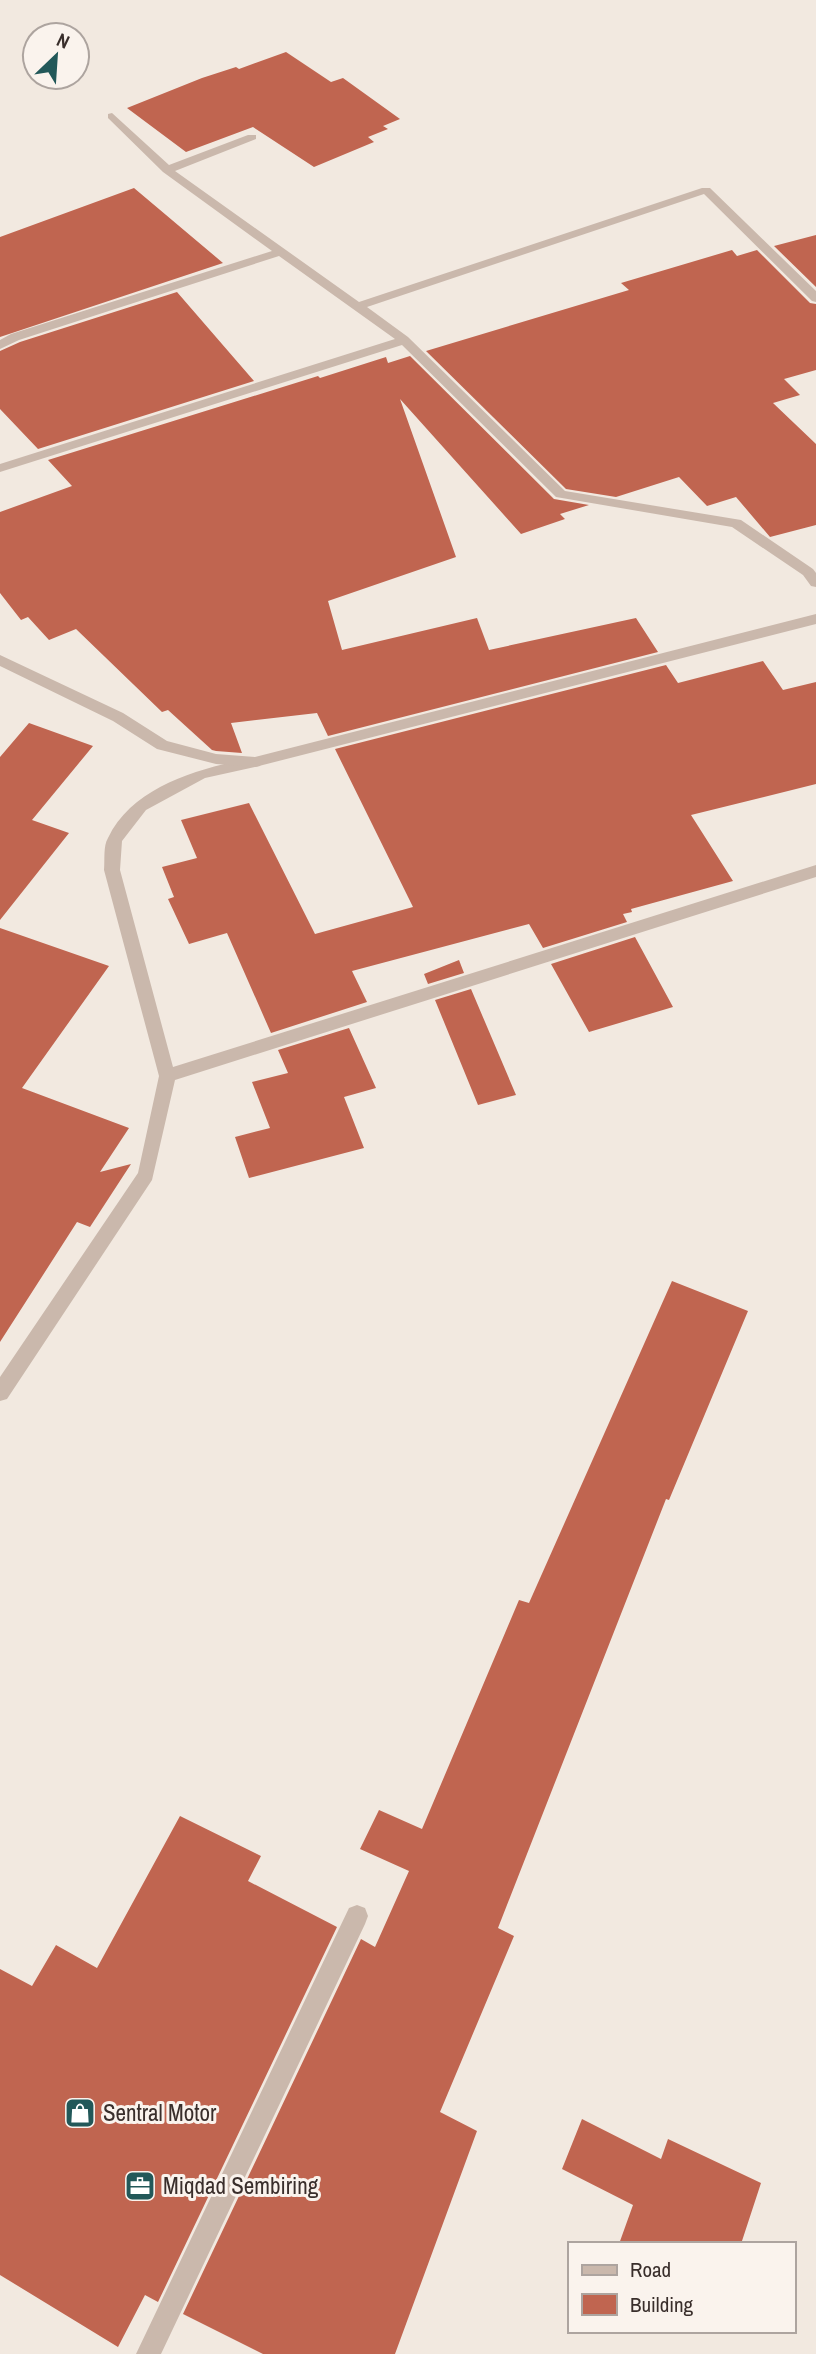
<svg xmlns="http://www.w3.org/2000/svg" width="816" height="2354" font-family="'Archivo Narrow',sans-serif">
	<rect width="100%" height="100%" fill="#f2e9e0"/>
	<path fill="#c06550" d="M 286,52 L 331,82 L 343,78 L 400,119 L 383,126 L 388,129 L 368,137 L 374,142 L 314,167 L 253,127 L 186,152 L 127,108 L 202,78 L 236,67 L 239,69 Z
		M 134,188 L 223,263 L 0,337 L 0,237 Z
		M 816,235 L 816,287 L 774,246 Z
		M 732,250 L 737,256 L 757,250 L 810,303 L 816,304 L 816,370 L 784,379 L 800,395 L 773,403 L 816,444 L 816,525 L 770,537 L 736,497 L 707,506 L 679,477 L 616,497 L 566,489 L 426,351 L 629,290 L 621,283 Z
		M 177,292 L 254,381 L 38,449 L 0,409 L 0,351 L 20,342 Z
		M 410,356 L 554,499 L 589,505 L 560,514 L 565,519 L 521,534 L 400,399 L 456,557 L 328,601 L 342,650 L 477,618 L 489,650 L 636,618 L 658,652 L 328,736 L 317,713 L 231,723 L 242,753 L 216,751 L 212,750 L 168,710 L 162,712 L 76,629 L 49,640 L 28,617 L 21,620 L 0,593 L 0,512 L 72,486 L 48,460 L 318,376 L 320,378 L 386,357 L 388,363 Z
		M 763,661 L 783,690 L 816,682 L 816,784 L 691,815 L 733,881 L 631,909 L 632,912 L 623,914 L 627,922 L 543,948 L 529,924 L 352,971 L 367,1002 L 271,1033 L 227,933 L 189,944 L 168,899 L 174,897 L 162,867 L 197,858 L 181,820 L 249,803 L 315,934 L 413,907 L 335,749 L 666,665 L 678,683 Z
		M 29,723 L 93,746 L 32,820 L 69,833 L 0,920 L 0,757 Z
		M 0,928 L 109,966 L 22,1088 L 129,1128 L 100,1172 L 131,1164 L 90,1227 L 77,1222 L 0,1342 Z
		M 635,937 L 673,1007 L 589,1032 L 551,964 Z
		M 459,960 L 464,973 L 428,984 L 424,974 Z
		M 471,989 L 516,1095 L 478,1105 L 435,1000 Z
		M 349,1028 L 376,1088 L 344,1097 L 364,1148 L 249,1178 L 235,1137 L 270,1128 L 252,1082 L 288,1073 L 278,1050 Z
		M 672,1281 L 748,1311 L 669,1500 L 666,1499 L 498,1928 L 514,1936 L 440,2112 L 477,2131 L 395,2354 L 263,2354 L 183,2314 L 361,1939 L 375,1947 L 409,1871 L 360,1849 L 379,1810 L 422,1829 L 519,1600 L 529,1603 Z
		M 180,1816 L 261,1856 L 248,1881 L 337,1927 L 158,2302 L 145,2295 L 118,2347 L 0,2275 L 0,1969 L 32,1986 L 56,1945 L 97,1968 Z
		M 582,2119 L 661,2159 L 668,2139 L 761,2183 L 741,2244 L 619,2244 L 633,2205 L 562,2169 Z"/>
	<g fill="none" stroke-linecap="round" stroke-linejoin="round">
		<path fill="#cab8ac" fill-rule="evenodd" d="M 112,113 L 169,165 L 248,135 L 256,135 L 256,139 L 175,171 L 359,302 L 702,188 L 710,188 L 816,291 L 816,302 L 812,301 L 704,194 L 367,307 L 408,337 L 565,491 L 741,520 L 813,569 L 816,573 L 816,587 L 811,586 L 803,575 L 732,527 L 556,497 L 402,345 L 0,472 L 0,464 L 395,339 L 279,256 L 19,340 L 0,349 L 0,340 L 11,334 L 272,251 L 163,172 L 108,118 L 108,114 Z
			M 255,757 L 262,762 L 260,766 L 205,778 L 146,810 L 122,841 L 120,870 L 173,1067 L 816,865 L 816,877 L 175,1080 L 152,1180 L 7,1399 L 0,1401 L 0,1377 L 138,1173 L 159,1076 L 104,870 C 105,860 103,846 108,838 C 134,784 203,768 255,757 Z
			M 357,1905 L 365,1908 L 368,1916 L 365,1924 L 161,2354 L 136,2354 L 349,1908 Z"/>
		<path fill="#cab8ac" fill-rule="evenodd" d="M 816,614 L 816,624 L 255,767 L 216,764 L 157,749 L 113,721 L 0,666 L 0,655 L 123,713 L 167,741 L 216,754 L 255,757 Z"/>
	</g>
	<defs>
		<g id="shop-square" transform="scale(1.575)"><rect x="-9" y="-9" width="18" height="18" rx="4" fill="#225859" stroke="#faf3ed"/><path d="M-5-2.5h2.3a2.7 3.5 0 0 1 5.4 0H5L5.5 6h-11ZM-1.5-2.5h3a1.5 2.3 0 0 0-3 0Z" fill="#fff"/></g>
		<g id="office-square" transform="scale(1.575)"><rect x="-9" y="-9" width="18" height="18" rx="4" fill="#225859" stroke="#faf3ed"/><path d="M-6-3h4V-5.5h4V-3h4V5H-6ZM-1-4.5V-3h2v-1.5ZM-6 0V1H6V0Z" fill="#fff"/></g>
	</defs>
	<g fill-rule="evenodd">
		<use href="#shop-square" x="80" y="2113"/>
		<use href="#office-square" x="140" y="2186"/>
	</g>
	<g text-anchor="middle" stroke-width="6" stroke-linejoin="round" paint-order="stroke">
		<g font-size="23" fill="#392e2b" stroke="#faf3ed" text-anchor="start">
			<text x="103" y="2121">Sentral Motor</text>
			<text x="163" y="2194">Miqdad Sembiring</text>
		</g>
	</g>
	<rect x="568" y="2242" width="228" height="91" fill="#faf3ed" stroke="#ada49f" stroke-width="2"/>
	<rect x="582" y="2265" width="35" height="10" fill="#cab8ac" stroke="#ada49f" stroke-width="2"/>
	<text x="630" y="2277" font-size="21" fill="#392e2b">Road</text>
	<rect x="582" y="2294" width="35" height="21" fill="#c06550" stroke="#ada49f" stroke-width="2"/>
	<text x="630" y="2312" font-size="21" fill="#392e2b">Building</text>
	<g transform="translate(56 56) rotate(25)"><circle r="33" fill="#faf3ed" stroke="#ada49f" stroke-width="2"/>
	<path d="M0-5L12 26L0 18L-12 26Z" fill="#225859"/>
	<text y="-10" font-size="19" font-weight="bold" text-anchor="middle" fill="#392e2b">N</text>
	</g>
</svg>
